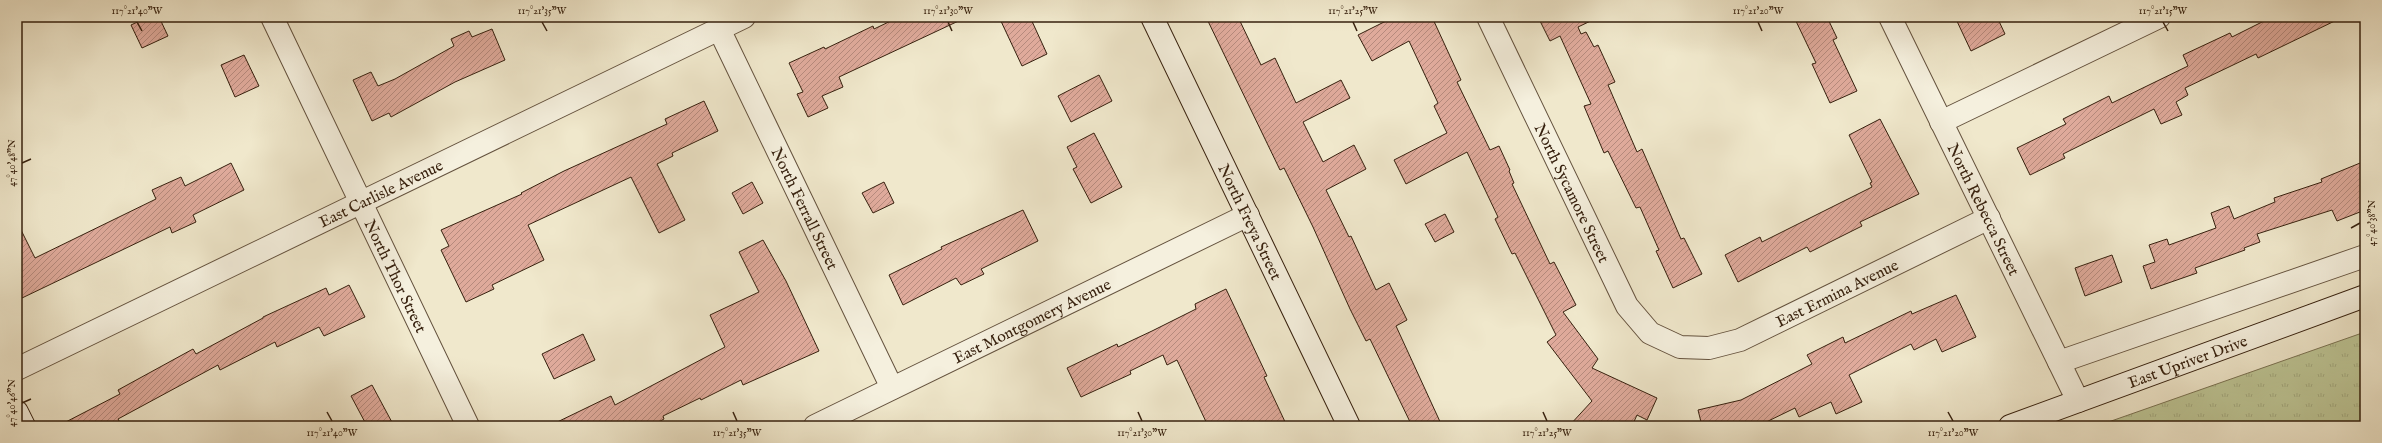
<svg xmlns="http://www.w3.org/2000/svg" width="2382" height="443" font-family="'IM FELL English',serif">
	<defs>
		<pattern id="grass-tufts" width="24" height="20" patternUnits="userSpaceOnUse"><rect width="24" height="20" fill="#bdc595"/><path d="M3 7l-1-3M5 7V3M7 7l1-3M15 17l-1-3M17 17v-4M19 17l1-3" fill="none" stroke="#a3a97f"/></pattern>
		<pattern id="building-hatch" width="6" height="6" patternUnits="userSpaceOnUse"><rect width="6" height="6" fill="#dfaa9b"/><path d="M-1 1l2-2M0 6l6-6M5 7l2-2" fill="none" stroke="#b68a7d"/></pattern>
	</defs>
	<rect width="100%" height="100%" fill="#f0e8cc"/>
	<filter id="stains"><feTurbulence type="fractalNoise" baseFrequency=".005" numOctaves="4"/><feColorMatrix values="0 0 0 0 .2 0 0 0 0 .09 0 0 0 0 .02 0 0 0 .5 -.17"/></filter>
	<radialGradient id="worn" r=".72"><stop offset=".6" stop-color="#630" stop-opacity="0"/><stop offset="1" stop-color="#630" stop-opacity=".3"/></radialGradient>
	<path fill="url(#grass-tufts)" stroke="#7a7252" d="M 2365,332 L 2365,426 L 2097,426 Z"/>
	<path fill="url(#building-hatch)" stroke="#36200e" d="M 148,17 L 159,17 L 168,36 L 142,48 L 131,25 Z
		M 899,17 L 967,17 L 839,77 L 843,87 L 822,96 L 828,108 L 808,117 L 797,94 L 803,92 L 789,63 L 824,47 L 825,49 L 873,26 L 874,29 Z
		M 999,17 L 1030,17 L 1047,54 L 1022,66 Z
		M 1206,17 L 1238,17 L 1261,65 L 1275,58 L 1296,103 L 1341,80 L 1350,98 L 1303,122 L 1323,162 L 1354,145 L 1366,169 L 1326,190 L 1349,237 L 1351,236 L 1376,290 L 1389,283 L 1407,320 L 1396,326 L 1442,426 L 1412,426 L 1370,339 L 1366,341 L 1350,309 L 1313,227 L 1284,168 L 1280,170 Z
		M 1394,17 L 1432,17 L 1461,80 L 1457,82 L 1490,150 L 1499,146 L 1510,170 L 1509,171 L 1514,183 L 1512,184 L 1550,264 L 1554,262 L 1576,305 L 1563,312 L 1598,359 L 1592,368 L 1657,398 L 1647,420 L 1637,415 L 1632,426 L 1569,426 L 1592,401 L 1547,342 L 1556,335 L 1515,253 L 1512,254 L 1495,219 L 1498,217 L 1467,152 L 1406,184 L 1394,160 L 1447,133 L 1434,106 L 1438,103 L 1409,41 L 1372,61 L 1358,35 Z
		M 1538,17 L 1599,17 L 1578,27 L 1581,34 L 1586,32 L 1594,47 L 1598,45 L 1615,82 L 1608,85 L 1637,152 L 1642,149 L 1681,239 L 1684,238 L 1702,274 L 1673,288 L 1656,251 L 1659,250 L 1640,207 L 1636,208 L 1608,151 L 1604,153 L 1584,106 L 1591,104 L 1560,36 L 1550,41 Z
		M 1794,17 L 1827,17 L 1837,38 L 1833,40 L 1857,91 L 1830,103 L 1812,64 L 1816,63 Z
		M 1955,17 L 1997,17 L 2005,34 L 1971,51 Z
		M 2272,17 L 2343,17 L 2258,58 L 2256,54 L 2185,88 L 2188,95 L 2176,102 L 2182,115 L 2161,124 L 2154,109 L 2063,154 L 2065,158 L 2030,175 L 2017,148 L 2066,124 L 2063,119 L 2109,96 L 2112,103 L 2188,66 L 2183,55 L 2230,33 L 2232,37 Z
		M 492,29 L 505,60 L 455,82 L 391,117 L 389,113 L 372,121 L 353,80 L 371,72 L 378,86 L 395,79 L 454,46 L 451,39 L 469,31 L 472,37 Z
		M 244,55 L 259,86 L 235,97 L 221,65 Z
		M 1099,75 L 1112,101 L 1071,122 L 1058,96 Z
		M 704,101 L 718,131 L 672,153 L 673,156 L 657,164 L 685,220 L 659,233 L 631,177 L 528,225 L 544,260 L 492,285 L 494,289 L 466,302 L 441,250 L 449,246 L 441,230 L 522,194 L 521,193 L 564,171 L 667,124 L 665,119 Z
		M 1880,119 L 1919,194 L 1860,222 L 1862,226 L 1810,252 L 1807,247 L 1738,282 L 1725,255 L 1760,237 L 1762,242 L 1872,187 L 1870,183 L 1872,182 L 1849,135 Z
		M 1094,133 L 1122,187 L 1091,203 L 1073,169 L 1077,167 L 1067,147 Z
		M 2365,161 L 2365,210 L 2337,221 L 2332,210 L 2257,234 L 2260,242 L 2244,248 L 2245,250 L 2195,268 L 2197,273 L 2151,289 L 2143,266 L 2155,262 L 2149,245 L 2167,239 L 2169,245 L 2216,228 L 2211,213 L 2229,206 L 2234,219 L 2275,202 L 2274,198 L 2322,182 L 2321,179 Z
		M 231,163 L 244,190 L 193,215 L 196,222 L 172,233 L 170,227 L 22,298 L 17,287 L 17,222 L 35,258 L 156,199 L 152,190 L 181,177 L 185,186 Z
		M 752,182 L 763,203 L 743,214 L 732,193 Z
		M 884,182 L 894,203 L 873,213 L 862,193 Z
		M 1023,210 L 1038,241 L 981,269 L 984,274 L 961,285 L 956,278 L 903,305 L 889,275 L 942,249 L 941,247 Z
		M 1445,214 L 1454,232 L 1435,242 L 1425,224 Z
		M 763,240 L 786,281 L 819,351 L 743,385 L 741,380 L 701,400 L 700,398 L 663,416 L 664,419 L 651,426 L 549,426 L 611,396 L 615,405 L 725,347 L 710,315 L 759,292 L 739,252 Z
		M 2112,255 L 2122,282 L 2085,296 L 2075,268 Z
		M 349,285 L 365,317 L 324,336 L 319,327 L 277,347 L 275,342 L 220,370 L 218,365 L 118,419 L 122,426 L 58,426 L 120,394 L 118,390 L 193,349 L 196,354 L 263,318 L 263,317 L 326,288 L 329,295 Z
		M 1226,289 L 1267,376 L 1264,377 L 1287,426 L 1208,426 L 1177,360 L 1167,365 L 1163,355 L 1130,371 L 1131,374 L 1081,397 L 1067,368 L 1117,344 L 1118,347 L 1152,331 L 1196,309 L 1195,304 Z
		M 1956,295 L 1976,337 L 1942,352 L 1936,339 L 1914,350 L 1911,344 L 1849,375 L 1862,402 L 1836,414 L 1831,402 L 1799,417 L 1795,408 L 1758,426 L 1702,426 L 1698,410 L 1741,400 L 1812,364 L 1807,355 L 1843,337 L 1845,343 L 1911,311 L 1912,314 Z
		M 583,334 L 595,360 L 554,379 L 542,354 Z
		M 372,385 L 394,426 L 367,426 L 351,396 Z"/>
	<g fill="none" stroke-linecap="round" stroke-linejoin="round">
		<g stroke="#64523e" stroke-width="24">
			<g id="street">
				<path id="s1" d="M 272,17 L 468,426"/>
				<path id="s2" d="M 1488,17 L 1627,306 L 1650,333 L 1680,347 L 1709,348 L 1740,340 L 1989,218"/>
				<path id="s3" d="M 1890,17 L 2078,401"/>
				<path id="s4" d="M 719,29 L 892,388"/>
				<path d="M 1941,122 L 2159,17"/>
				<path d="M 2059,362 L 2365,256"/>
				<path id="s5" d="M 17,369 L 744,17"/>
				<path id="s6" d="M 815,426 L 1248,215"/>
			</g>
		</g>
		<g stroke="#36200e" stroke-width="24">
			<g id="secondary">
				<path id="s7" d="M 1152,17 L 1349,426"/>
				<path d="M 17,412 L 24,426"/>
				<path id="s8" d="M 2010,426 L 2365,296"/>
			</g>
		</g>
		<use href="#street" stroke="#f5f0de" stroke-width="22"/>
		<use href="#secondary" stroke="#f5f0de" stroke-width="22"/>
	</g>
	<path fill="none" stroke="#36200e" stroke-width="1.5" d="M 137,22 L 142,31M 542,22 L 547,31M 948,22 L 952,31M 1353,22 L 1357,31M 1758,22 L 1762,31M 2163,22 L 2168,31M 22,163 L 31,159M 2351,228 L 2360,223M 22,403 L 31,399M 327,412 L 332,421M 733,412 L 737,421M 1138,412 L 1142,421M 1543,412 L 1547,421M 1948,412 L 1953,421"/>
	<g text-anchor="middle" stroke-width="4" stroke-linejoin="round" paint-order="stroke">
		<g font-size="16" fill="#36200e" stroke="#f5f0de">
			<text dy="6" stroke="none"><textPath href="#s2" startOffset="195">North Sycamore Street</textPath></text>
			<text dy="6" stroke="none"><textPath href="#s5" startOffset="404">East Carlisle Avenue</textPath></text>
			<text dy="6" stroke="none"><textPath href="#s4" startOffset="199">North Ferrall Street</textPath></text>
			<text dy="6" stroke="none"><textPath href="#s3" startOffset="214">North Rebecca Street</textPath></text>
			<text dy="6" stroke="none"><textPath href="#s7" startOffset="227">North Freya Street</textPath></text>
			<text dy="6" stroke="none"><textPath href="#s1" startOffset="287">North Thor Street</textPath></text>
			<text dy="6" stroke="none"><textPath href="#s2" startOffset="558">East Ermina Avenue</textPath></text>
			<text dy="6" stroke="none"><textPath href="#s6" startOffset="241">East Montgomery Avenue</textPath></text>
			<text dy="6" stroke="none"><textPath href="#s8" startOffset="189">East Upriver Drive</textPath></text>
		</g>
	</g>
	<rect width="2382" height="443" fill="none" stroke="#f0e8cc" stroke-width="44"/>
	<rect x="22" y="22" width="2338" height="399" fill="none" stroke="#36200e" stroke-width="1.5"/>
	<g font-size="10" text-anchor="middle" fill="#36200e">
		<text x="137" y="14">117°21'40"W</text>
		<text x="542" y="14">117°21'35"W</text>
		<text x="948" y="14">117°21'30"W</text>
		<text x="1353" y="14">117°21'25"W</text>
		<text x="1758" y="14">117°21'20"W</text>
		<text x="2163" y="14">117°21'15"W</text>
		<text transform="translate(11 163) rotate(-90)" y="4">47°40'48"N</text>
		<text transform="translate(2371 223) rotate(-90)" y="4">47°40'38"N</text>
		<text transform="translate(11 403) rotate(-90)" y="4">47°40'46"N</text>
		<text x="332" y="436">117°21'40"W</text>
		<text x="737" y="436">117°21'35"W</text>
		<text x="1142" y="436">117°21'30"W</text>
		<text x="1547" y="436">117°21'25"W</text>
		<text x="1953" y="436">117°21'20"W</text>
	</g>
	<rect width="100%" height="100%" filter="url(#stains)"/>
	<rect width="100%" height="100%" fill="url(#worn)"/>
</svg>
